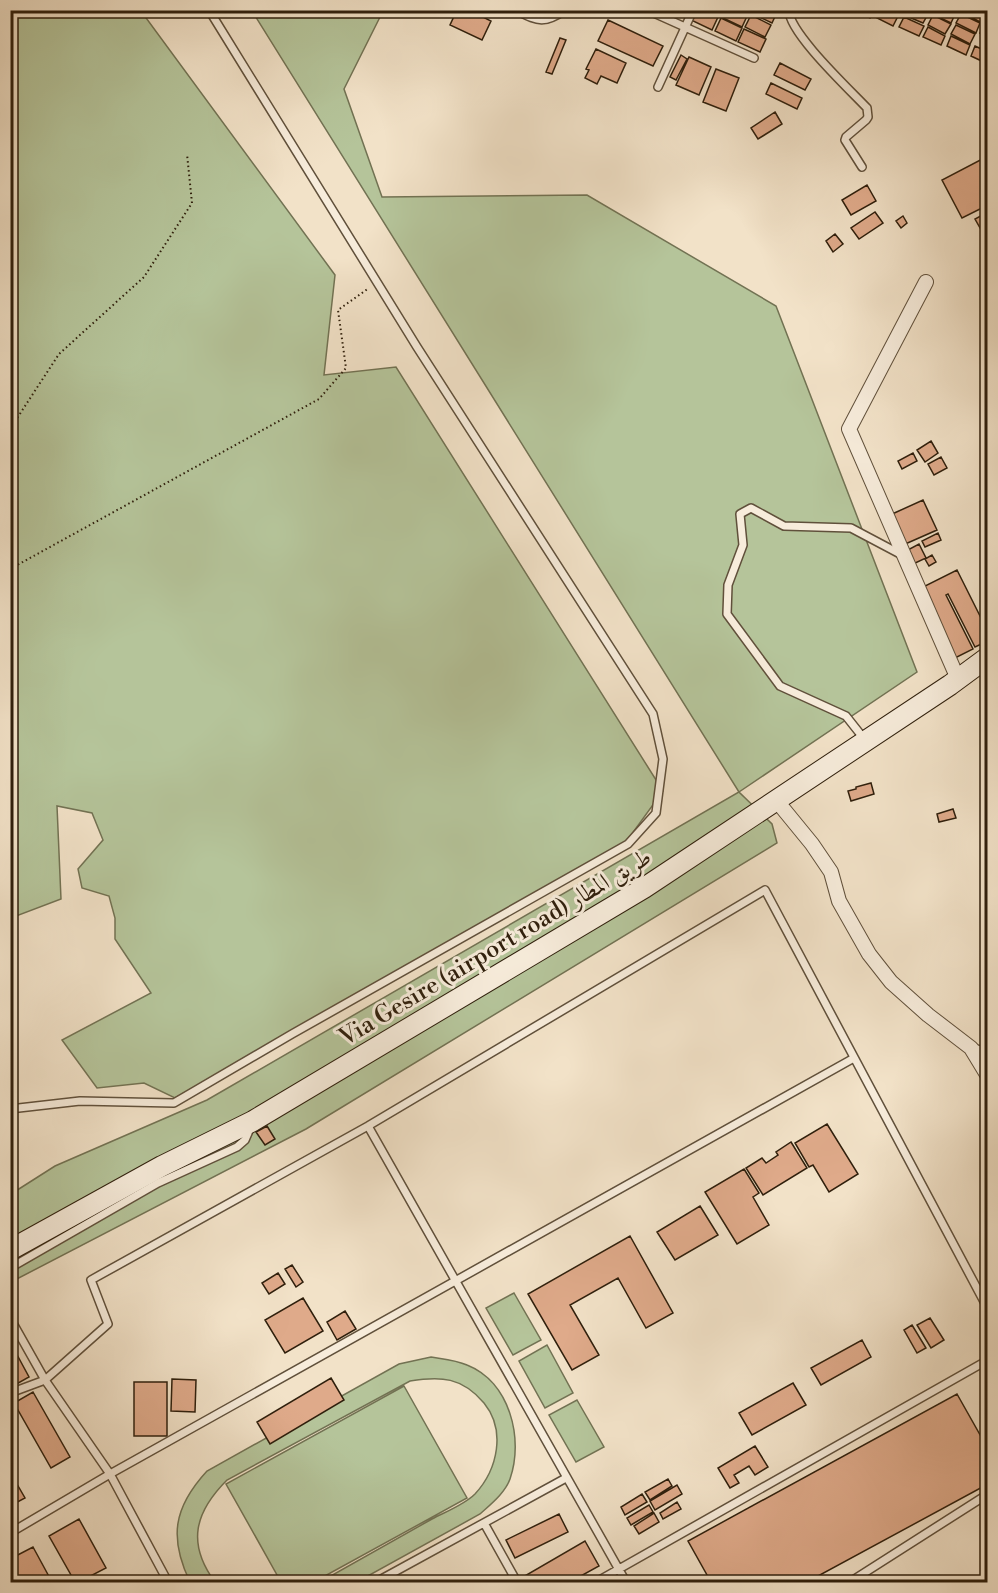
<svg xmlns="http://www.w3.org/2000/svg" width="998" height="1593" font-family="'Libre Bodoni',Amiri,serif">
	<rect width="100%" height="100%" fill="#f2e2c8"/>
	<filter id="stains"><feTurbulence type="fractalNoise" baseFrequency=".00333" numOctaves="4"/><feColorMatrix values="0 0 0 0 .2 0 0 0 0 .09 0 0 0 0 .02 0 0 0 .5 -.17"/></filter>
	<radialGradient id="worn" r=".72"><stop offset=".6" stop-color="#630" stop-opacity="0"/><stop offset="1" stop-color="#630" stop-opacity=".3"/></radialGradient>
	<path fill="#b5c49a" stroke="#727253" stroke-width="1.5" d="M 11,11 L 141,11 L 335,275 L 324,375 L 396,367 L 663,791 L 621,849 L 175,1098 L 144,1083 L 97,1088 L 62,1040 L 151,993 L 115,939 L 115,918 L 109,896 L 82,888 L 78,869 L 103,840 L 92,813 L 57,806 L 61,899 L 11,918 Z
		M 252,11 L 383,11 L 344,89 L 382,197 L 587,195 L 776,306 L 917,672 L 739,792 L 772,824 L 777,843 L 306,1129 L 11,1282 L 11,1194 L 55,1166 L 207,1100 L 739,792 Z
		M 514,1293 L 541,1340 L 513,1355 L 486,1308 Z
		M 547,1345 L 573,1393 L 545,1408 L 519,1361 Z
		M 431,1357 C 443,1359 456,1360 467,1365 C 510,1382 524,1439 510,1479 C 505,1493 491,1504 480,1514 L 357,1582 L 320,1582 C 357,1561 394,1540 432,1519 C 445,1512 464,1505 475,1494 C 498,1469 506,1430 484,1403 C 462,1377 441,1376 410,1381 L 227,1480 C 194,1513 187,1544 215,1582 L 190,1582 C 169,1538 173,1508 207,1471 L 399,1364 Z
		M 404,1386 L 467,1498 L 314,1582 L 281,1582 L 226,1484 Z
		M 577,1400 L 604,1447 L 576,1462 L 549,1415 Z"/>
	<path fill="#dfaa8a" stroke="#2f1f0c" stroke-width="1.5" d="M 457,10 L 469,10 L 491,21 L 482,40 L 450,25 Z
		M 533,10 L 554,10 L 550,18 Z
		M 670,10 L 692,10 L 688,19 Z
		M 696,10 L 704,10 L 718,17 L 712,30 L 691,20 Z
		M 724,10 L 741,10 L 748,14 L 742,27 L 721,17 Z
		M 752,10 L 778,10 L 772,23 L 751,13 Z
		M 855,10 L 873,10 L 870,18 Z
		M 878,10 L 886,10 L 898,16 L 893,26 L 875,17 Z
		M 906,10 L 921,10 L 928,14 L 923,23 L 904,15 Z
		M 934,10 L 952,10 L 956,12 L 951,23 L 932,14 Z
		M 984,10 L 986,11 L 980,22 L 960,11 Z
		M 961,14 L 980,23 L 976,33 L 956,23 Z
		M 751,15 L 771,25 L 765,37 L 745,27 Z
		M 933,15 L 951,24 L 945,34 L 928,25 Z
		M 904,17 L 924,26 L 919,36 L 899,27 Z
		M 721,18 L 742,28 L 736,41 L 715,31 Z
		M 608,20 L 663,46 L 653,66 L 598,41 Z
		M 985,23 L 988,25 L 988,36 L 980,33 Z
		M 956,25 L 975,34 L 970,44 L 951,34 Z
		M 928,27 L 945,36 L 941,45 L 923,37 Z
		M 744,29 L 766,39 L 760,52 L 738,42 Z
		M 951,36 L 970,45 L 966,55 L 947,46 Z
		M 560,38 L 566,40 L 552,74 L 546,72 Z
		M 975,46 L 988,52 L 988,64 L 971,56 Z
		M 596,49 L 626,63 L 617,83 L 601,76 L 597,84 L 585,78 L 589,70 L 586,69 Z
		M 681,55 L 687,59 L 676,80 L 670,77 Z
		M 689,57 L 711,67 L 699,95 L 676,85 Z
		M 780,63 L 811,79 L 805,90 L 774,75 Z
		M 716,69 L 739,78 L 726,111 L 703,102 Z
		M 771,83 L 802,98 L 797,109 L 766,94 Z
		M 775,112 L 782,124 L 758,139 L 751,128 Z
		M 988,156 L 988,205 L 962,218 L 942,180 Z
		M 867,185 L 876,201 L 851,215 L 842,200 Z
		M 875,212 L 883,223 L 859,239 L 851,228 Z
		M 988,212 L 988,242 L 975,219 Z
		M 903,216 L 907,223 L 901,228 L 896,221 Z
		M 835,234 L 843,244 L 833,252 L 826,241 Z
		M 931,441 L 938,453 L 925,462 L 917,450 Z
		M 913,453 L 917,461 L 902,469 L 898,461 Z
		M 941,457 L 947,468 L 934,475 L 928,464 Z
		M 923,500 L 937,530 L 903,545 L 890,515 Z
		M 938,533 L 941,540 L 925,547 L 922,541 Z
		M 919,544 L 926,558 L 911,565 L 904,552 Z
		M 932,555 L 936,562 L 929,566 L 925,559 Z
		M 957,570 L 988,632 L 988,641 L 975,647 L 948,594 L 946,595 L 973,649 L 955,658 L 921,588 Z
		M 871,783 L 874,794 L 851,801 L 848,791 L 856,789 L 856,787 Z
		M 953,809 L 956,818 L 939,822 L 937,814 Z
		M 827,1124 L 858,1174 L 829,1192 L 813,1165 L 809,1167 L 795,1143 Z
		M 267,1126 L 275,1139 L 265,1145 L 256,1132 Z
		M 791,1142 L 807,1168 L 763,1195 L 746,1168 L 762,1158 L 766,1163 L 778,1155 L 776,1152 Z
		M 744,1169 L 759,1193 L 753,1197 L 769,1225 L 737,1244 L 705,1192 Z
		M 700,1206 L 718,1235 L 675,1260 L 657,1232 Z
		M 630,1236 L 673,1313 L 646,1328 L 618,1278 L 570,1305 L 599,1355 L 572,1370 L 528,1294 Z
		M 292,1265 L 303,1282 L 296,1287 L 285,1269 Z
		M 278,1273 L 285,1284 L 269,1294 L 262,1283 Z
		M 303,1298 L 323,1331 L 285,1353 L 265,1320 Z
		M 345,1311 L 356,1329 L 337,1340 L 327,1322 Z
		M 930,1318 L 944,1340 L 931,1348 L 917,1325 Z
		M 912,1325 L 926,1348 L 917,1353 L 904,1330 Z
		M 862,1340 L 871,1357 L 821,1385 L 811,1368 Z
		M 15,1351 L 29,1377 L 13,1386 L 10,1381 L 10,1353 Z
		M 331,1378 L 344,1400 L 270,1444 L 257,1422 Z
		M 172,1379 L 196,1380 L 195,1412 L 171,1411 Z
		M 134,1382 L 167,1382 L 167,1436 L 134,1436 Z
		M 793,1383 L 806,1405 L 752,1435 L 739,1413 Z
		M 33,1392 L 70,1457 L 51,1468 L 14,1403 Z
		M 957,1394 L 988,1449 L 988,1484 L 807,1582 L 711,1582 L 688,1541 Z
		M 755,1446 L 768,1467 L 755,1475 L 749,1466 L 734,1475 L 739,1483 L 730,1488 L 718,1468 Z
		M 10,1472 L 25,1498 L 10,1506 Z
		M 668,1479 L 672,1486 L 650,1500 L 645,1492 Z
		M 677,1485 L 682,1494 L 655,1510 L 650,1501 Z
		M 642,1494 L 647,1502 L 625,1515 L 621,1507 Z
		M 677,1502 L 681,1509 L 663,1519 L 660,1513 Z
		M 649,1505 L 653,1512 L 631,1525 L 627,1518 Z
		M 654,1513 L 659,1522 L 639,1534 L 634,1526 Z
		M 559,1514 L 568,1532 L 515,1558 L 506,1540 Z
		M 79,1519 L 106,1568 L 79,1582 L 75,1582 L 49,1536 Z
		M 585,1541 L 599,1566 L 570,1582 L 526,1582 L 523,1577 Z
		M 33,1547 L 52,1582 L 13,1582 L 10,1577 L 10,1559 Z
		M 486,1577 L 489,1582 L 476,1582 Z"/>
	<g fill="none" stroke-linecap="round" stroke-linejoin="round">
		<g stroke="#60503b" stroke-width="10">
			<path id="service" d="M 515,10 C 538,21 543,25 565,10
				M 647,10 L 754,58
				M 789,10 C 788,32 850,90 867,108 L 868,117 L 866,120 L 846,137 L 845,140 L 862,167
				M 658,87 L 693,10
				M 865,740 L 846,716 L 780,686 L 727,614 L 728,585 L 743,545 L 740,514 L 751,508 L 784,526 L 851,528 L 902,555
				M 973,1048 L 988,1052
				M 10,1109 L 80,1101 L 174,1103 L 292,1034 L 628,844 L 656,813 L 663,759 L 653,714 L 417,347 L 209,10
				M 368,1126 L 626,1582
				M 10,1268 L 158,1183 L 237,1147 L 245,1140 L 251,1126
				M 10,1318 L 45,1380 L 110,1474 L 168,1582
				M 10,1393 L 45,1380 L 108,1324 L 91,1280 L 368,1126 L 765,890 L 988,1309
				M 484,1523 L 517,1582
				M 10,1533 L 110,1474 L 854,1058
				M 376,1582 L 566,1478
				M 596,1582 L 988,1360
				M 850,1582 L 988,1494"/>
		</g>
		<g stroke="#60503b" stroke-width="16">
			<path id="minor" d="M 926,282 L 849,429 L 958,679
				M 776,800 L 812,844 L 831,872 L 839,901 L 869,954 L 891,982 L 928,1015 L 971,1048 L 988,1076"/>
		</g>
		<g stroke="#2f1f0c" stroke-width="22">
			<path id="secondary" d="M 10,1250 L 162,1166 L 253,1121 L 644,888 L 950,685 L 988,657"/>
		</g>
		<path stroke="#2f1f0c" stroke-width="2" stroke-dasharray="1.5 3" stroke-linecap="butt" d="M 10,429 L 59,354 L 144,277 L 192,203 L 187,154
			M 10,569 L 319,399 L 346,368 L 338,310 L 369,288"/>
		<use href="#service" stroke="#f7ecdb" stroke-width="7"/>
		<use href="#minor" stroke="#f7ecdb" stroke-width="14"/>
		<use href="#secondary" stroke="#f7ecdb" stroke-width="20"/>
	</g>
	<g text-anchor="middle" stroke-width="6" stroke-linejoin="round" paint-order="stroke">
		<g font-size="24" fill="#2f1f0c" stroke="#f7ecdb">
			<text transform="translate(495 947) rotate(-31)" y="8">Via Gesire (airport road) طريق المطار</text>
		</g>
	</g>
	<rect width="998" height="1593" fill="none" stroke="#f2e2c8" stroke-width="36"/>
	<rect x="12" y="12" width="974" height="1569" fill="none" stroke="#2f1f0c" stroke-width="3"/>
	<rect x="18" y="18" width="962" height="1557" fill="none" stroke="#2f1f0c" stroke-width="1.5"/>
	<rect width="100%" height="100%" filter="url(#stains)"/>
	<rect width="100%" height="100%" fill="url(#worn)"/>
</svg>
